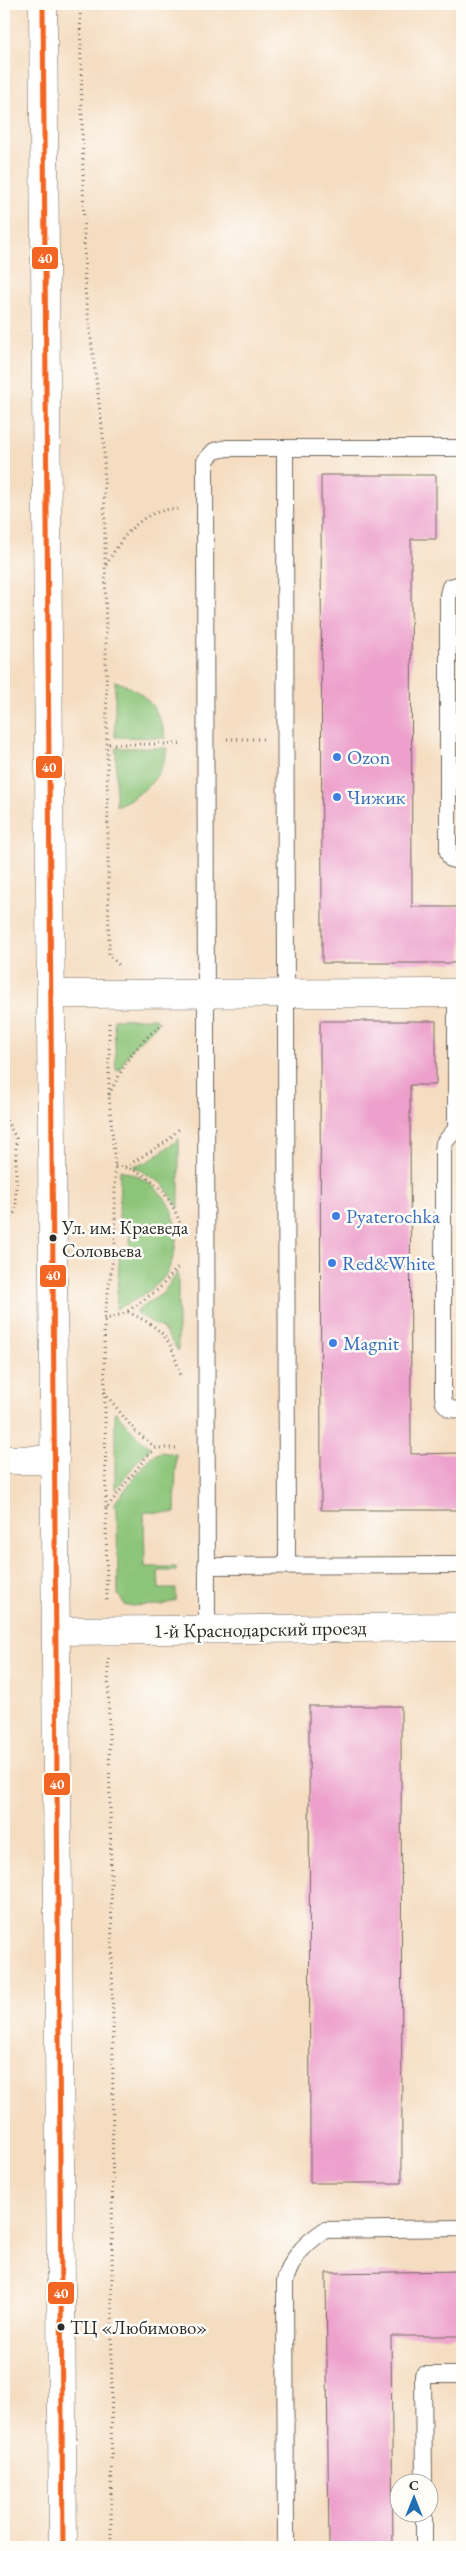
<svg xmlns="http://www.w3.org/2000/svg" width="466" height="2551" font-family="'EB Garamond',serif">
	<rect width="100%" height="100%" fill="#fdfcf7"/>
	<filter id="ink" filterUnits="userSpaceOnUse"><feTurbulence type="fractalNoise" baseFrequency=".02" numOctaves="2"/><feDisplacementMap in="SourceGraphic" scale="10" xChannelSelector="R" yChannelSelector="G"/><feConvolveMatrix kernelMatrix="1 2 1 2 8 2 1 2 1" color-interpolation-filters="sRGB"/></filter>
	<filter id="wash" filterUnits="userSpaceOnUse"><feTurbulence type="fractalNoise" baseFrequency=".0096" numOctaves="4" result="noise"/><feDisplacementMap in="SourceGraphic" scale="20" xChannelSelector="R" yChannelSelector="G"/><feGaussianBlur stdDeviation="1.12" result="paint"/><feColorMatrix in="noise" values="0 0 0 0 0 0 0 0 0 0 0 0 0 0 0 0 0 1.4 0 .05"/><feComposite in="paint" operator="in"/></filter>
	<g filter="url(#wash)">
		<rect width="100%" height="100%" fill="#f5ddc1"/>
		<path fill="#8cc579" stroke="#5c7852" d="M 115,681 C 146,692 158,707 166,738 L 115,737 Z
			M 116,748 L 167,748 C 163,778 142,795 116,806 Z
			M 156,1018 L 158,1022 L 156,1026 L 133,1047 L 119,1070 L 116,1070 L 114,1019 Z
			M 179,1139 L 179,1208 L 163,1184 L 133,1166 L 147,1162 Z
			M 120,1170 C 157,1179 183,1209 175,1249 C 173,1259 170,1269 164,1277 C 151,1293 133,1301 116,1309 L 120,1250 L 130,1250 L 130,1223 L 119,1223 Z
			M 178,1272 L 178,1351 L 163,1329 L 135,1312 L 163,1293 Z
			M 115,1411 L 134,1433 L 151,1448 L 139,1459 L 115,1490 Z
			M 161,1452 L 176,1454 L 175,1513 L 144,1512 L 145,1567 L 176,1567 L 176,1571 L 158,1571 L 159,1589 L 176,1589 L 176,1600 L 163,1605 L 126,1606 L 118,1595 L 117,1510 L 113,1505 L 151,1457 Z"/>
		<g id="blocks">
			<path fill="#eda0cc" d="M 321,475 L 436,475 L 436,539 L 411,539 L 412,907 L 462,907 L 462,963 L 322,963 Z
				M 320,1021 L 436,1021 L 436,1085 L 410,1085 L 411,1454 L 462,1453 L 462,1510 L 321,1510 Z
				M 309,1706 L 401,1706 L 402,2183 L 310,2183 Z
				M 462,2271 L 462,2336 L 391,2336 L 393,2547 L 329,2547 L 326,2273 Z"/>
		</g>
	</g>
	<g filter="url(#ink)">
		<use href="#blocks" fill-opacity="0" stroke="#726960" stroke-width="1"/>
		<g fill="none" stroke-linecap="round" stroke-linejoin="round">
			<g stroke="#726960" stroke-width="18">
				<path id="service" d="M 285,448 L 287,1566
					M 462,584 L 450,587 L 448,595 L 448,852 L 451,859 L 462,862
					M 456,993 L 456,1129 L 444,1143 L 443,1151 L 443,1395 L 444,1403 L 450,1409 L 462,1410
					M 206,1566 L 462,1565
					M 207,1629 L 205,461 L 214,451 L 227,448 L 462,448
					M 424,2484 L 423,2375 L 462,2375
					M 424,2514 L 424,2547
					M 286,2547 L 285,2281 C 292,2257 304,2244 325,2230 L 462,2228"/>
			</g>
			<g stroke="#726960" stroke-width="29">
				<path id="minor" d="M 52,994 L 462,993
					M 4,1460 L 55,1460
					M 57,1631 L 462,1627"/>
			</g>
			<g stroke="#726960" stroke-width="29">
				<path id="secondary" d="M 43,4 L 63,2547"/>
			</g>
			<path stroke="#726960" stroke-width="3" stroke-dasharray="1 4" stroke-linecap="butt" d="M 80,4 L 85,290 L 104,443 L 109,955 L 119,965
				M 106,565 C 123,535 143,507 181,509
				M 227,739 L 264,739
				M 109,744 L 182,744
				M 109,1023 L 109,1096 L 115,1166 L 115,1244 L 104,1320 L 106,1509 L 146,1457 L 156,1448 L 179,1448
				M 109,1095 C 123,1066 136,1043 163,1024
				M 4,1116 L 16,1138 L 16,1210 L 4,1231
				M 115,1166 C 151,1170 170,1194 181,1226
				M 125,1167 L 166,1142 L 181,1127
				M 128,1311 L 159,1289 L 180,1265
				M 104,1320 L 128,1312 C 162,1328 172,1338 180,1376
				M 104,1392 L 135,1431 L 156,1448
				M 106,1509 L 107,1603
				M 108,1658 L 113,2026 L 111,2547
				M 4,1990 L 4,2489"/>
			<use href="#service" stroke="#fff" stroke-width="16"/>
			<use href="#minor" stroke="#fff" stroke-width="28"/>
			<use href="#secondary" stroke="#fff" stroke-width="28"/>
			<g stroke="#fdfcf7" stroke-width="9">
				<path id="bus-1" d="M 43,4 L 63,2547"/>
			</g>
			<use href="#bus-1" stroke="#f26522" stroke-width="5"/>
		</g>
	</g>
	<g fill="#3f7fe0" stroke="#fdfcf7" stroke-width="2">
		<circle cx="337" cy="757" r="5"/>
		<circle cx="337" cy="797" r="5"/>
		<circle cx="336" cy="1216" r="5"/>
		<circle cx="332" cy="1263" r="5"/>
		<circle cx="333" cy="1343" r="5"/>
	</g>
	<g fill="#2b2b2b" stroke="#fdfcf7" stroke-width="2">
		<circle cx="53" cy="1238" r="4.5"/>
		<circle cx="61" cy="2327" r="4.5"/>
	</g>
	<g text-anchor="middle" stroke-width="5" stroke-linejoin="round" paint-order="stroke">
		<g font-size="19" fill="#2b2b2b" stroke="#fdfcf7" text-anchor="start">
			<text x="62" y="1234">Ул. им. Краеведа<tspan x="62" dy="23">Соловьева</tspan></text>
			<text x="70" y="2334">ТЦ «Любимово»</text>
		</g>
		<g font-size="20" fill="#366cbe" stroke="#fdfcf7" text-anchor="start">
			<text x="347" y="764">Ozon</text>
			<text x="347" y="804">Чижик</text>
			<text x="346" y="1223">Pyaterochka</text>
			<text x="342" y="1270">Red&amp;White</text>
			<text x="343" y="1350">Magnit</text>
		</g>
		<g font-size="20" fill="#2b2b2b" stroke="#fdfcf7">
			<text transform="translate(260 1629) rotate(-1)" y="7">1-й Краснодарский проезд</text>
		</g>
	</g>
	<g stroke="#fdfcf7" stroke-width="2">
		<rect x="31" y="246" width="28" height="24" rx="5" fill="#f26522"/>
		<rect x="35" y="755" width="28" height="24" rx="5" fill="#f26522"/>
		<rect x="39" y="1264" width="28" height="24" rx="5" fill="#f26522"/>
		<rect x="43" y="1772" width="28" height="24" rx="5" fill="#f26522"/>
		<rect x="47" y="2281" width="28" height="24" rx="5" fill="#f26522"/>
	</g>
	<g font-size="14" text-anchor="middle" font-weight="bold" fill="#fff">
		<text x="45" y="263">40</text>
		<text x="49" y="772">40</text>
		<text x="53" y="1280">40</text>
		<text x="57" y="1789">40</text>
		<text x="61" y="2298">40</text>
	</g>
	<rect width="466" height="2551" fill="none" stroke="#fdfcf7" stroke-width="20"/>
	<g transform="translate(414 2498)"><circle r="24" fill="#fdfcf7" stroke="#a9a8a5"/>
	<path d="M0-4L9 19L0 12L-9 19Z" fill="#1f6fb2"/>
	<text y="-8" font-size="14" font-weight="bold" text-anchor="middle" fill="#2b2b2b">С</text>
	</g>
</svg>
